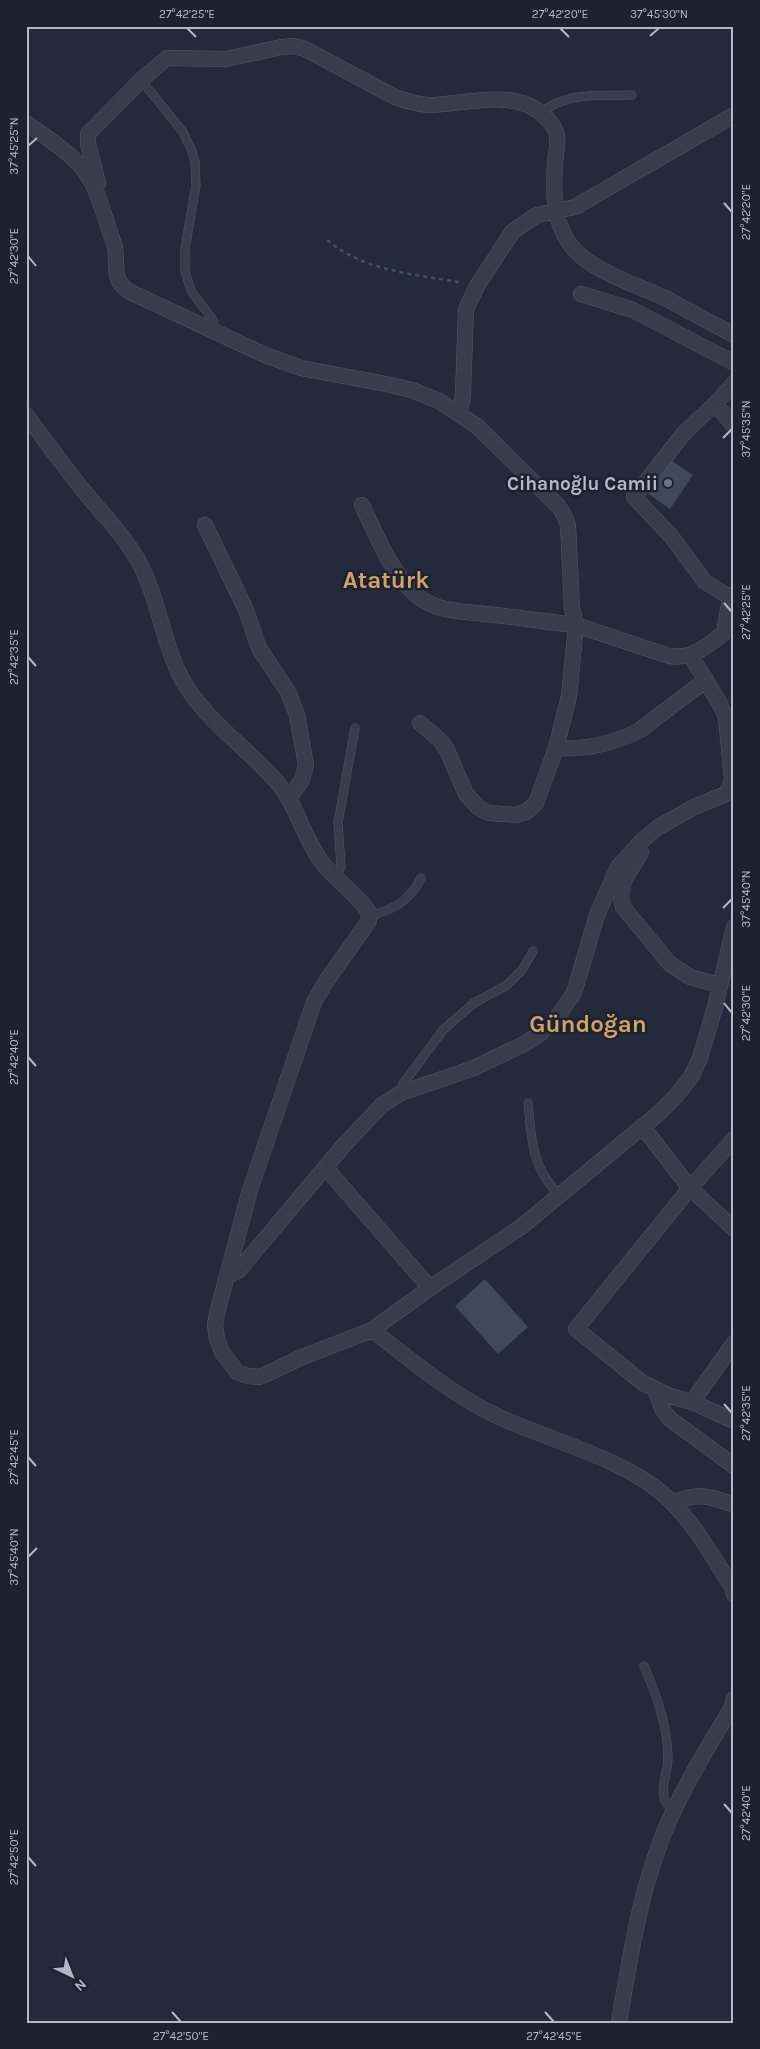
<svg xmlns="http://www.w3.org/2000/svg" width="760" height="2049" font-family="Karla,sans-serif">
	<rect width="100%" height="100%" fill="#242a3b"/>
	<path fill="#40485b" d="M 666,457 L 693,475 L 670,509 L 643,490 Z
		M 485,1279 L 528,1327 L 498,1354 L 455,1306 Z"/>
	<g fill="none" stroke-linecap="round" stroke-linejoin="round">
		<g stroke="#535866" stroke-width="9">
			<path id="lane" d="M 141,80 L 183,132 L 192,151 L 195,162 L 196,185 L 185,249 L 185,271 L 191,291 L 213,320 L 216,332
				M 541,113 C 568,91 600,96 632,95
				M 337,879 L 341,866 L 338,823 L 355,728
				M 369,916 C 393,910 410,901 421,878
				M 401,1093 L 403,1084 L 443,1030 L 474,1003 L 507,985 L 522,970 L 533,951
				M 528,1103 C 532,1141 531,1167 560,1196
				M 644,1666 C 657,1695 667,1725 668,1756 C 669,1775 653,1798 674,1810"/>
		</g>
		<g stroke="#535866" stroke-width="16">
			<path id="street" d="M 26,123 C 51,141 83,159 95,189 C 103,208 108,228 115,247 C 118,266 111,278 128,291 L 265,355 L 301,368 L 386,384 L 412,390 L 439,401 L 477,426 L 559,507 L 565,517 L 568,525 L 572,608 L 576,625 L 669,656 C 694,659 705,647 724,633 L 730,597 L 734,594
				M 96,186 L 98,183 L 88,144 L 88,134 L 141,80 L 167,58 L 226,59 L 282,47 L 294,46 L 305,49 L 395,97 C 406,101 416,104 428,105 C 459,105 501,92 530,106 C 540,111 555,123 557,136 C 558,144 556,154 555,163 C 553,190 553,220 569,243 C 587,270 638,285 667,299 C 689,311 711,323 734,335
				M 581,294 L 633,310 L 734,363
				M 715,404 L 734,426
				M 460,413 L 463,394 L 466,309 L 477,286 L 513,231 L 537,215 L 575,207 L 734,115
				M 26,415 C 48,444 69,474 93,502 C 111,523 128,541 141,566 C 161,605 164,653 188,689 C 212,725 249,750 277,782 C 298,807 304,840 324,865 C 337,881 356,893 368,911 L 369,921 L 366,925 L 327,980 L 314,1002 L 250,1190 L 217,1313 L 215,1325 L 217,1339 L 222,1352 L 237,1372 L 248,1376 L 259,1377 L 269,1373 L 300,1358 L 372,1330 L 430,1288 L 521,1227 L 659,1113 L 676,1096 L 691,1077 L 700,1058 L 715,1007 L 734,927
				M 362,505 C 375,532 387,563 407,586 C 432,615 461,610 495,615 C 522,618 549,622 576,625 L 569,696 L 556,748 L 536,803 L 526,812 L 516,815 L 488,813 L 478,807 L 466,794 L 447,750 L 441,741 L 420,723
				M 205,525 L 246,610 L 259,648 L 288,692 L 297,715 L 306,765 L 302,780 L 289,798
				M 730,597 L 705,582 L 671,536 L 634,497 L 684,433 L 715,404 L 734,383
				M 556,748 C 587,750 613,744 640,730 L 706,680
				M 641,852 C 631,870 616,885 623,907 L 670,964 L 690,977 L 719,985
				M 642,1126 L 690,1188 L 734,1229
				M 734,1139 L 690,1188 L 576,1329 L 643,1383 L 670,1396 L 692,1402 L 734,1421
				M 325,1167 L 430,1288
				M 227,1276 L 239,1270 L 344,1145 L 382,1105 L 401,1093 L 474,1068 L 524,1044 L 540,1034 L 556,1019 L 574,993 L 597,915 L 618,867 L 642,841 L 657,828 L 694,807 L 726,794 L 732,781 L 726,717 L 720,704 L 691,656
				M 372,1330 C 412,1361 451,1394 497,1416 C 548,1440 619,1457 662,1493 C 692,1519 711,1554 732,1587 L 734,1594
				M 655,1390 L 663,1410 L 670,1419 L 734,1466
				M 692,1402 L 734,1343
				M 673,1503 C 695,1492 712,1496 734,1505
				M 619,2023 C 631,1950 642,1877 674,1810 C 690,1775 712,1741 732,1707 L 734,1699"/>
		</g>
		<path stroke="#435359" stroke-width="2.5" stroke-dasharray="4 4" stroke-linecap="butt" d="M 327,240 C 365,272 416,274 463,283"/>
		<use href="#lane" stroke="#373d4b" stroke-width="8"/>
		<use href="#street" stroke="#373d4b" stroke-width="15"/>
	</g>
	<path fill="none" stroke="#b3b8c7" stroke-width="2" d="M 187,28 L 196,37M 560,28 L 569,37M 650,36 L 659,28M 28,146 L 37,138M 724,203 L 732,212M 28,256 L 36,266M 723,438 L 732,429M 724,603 L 732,612M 28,657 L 36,666M 723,908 L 732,899M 724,1003 L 732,1013M 28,1057 L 36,1066M 724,1404 L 732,1413M 28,1457 L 36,1466M 28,1557 L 37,1548M 724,1804 L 732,1813M 28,1857 L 36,1866M 172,2012 L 181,2022M 545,2012 L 554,2022"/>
	<circle fill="#6b7280" stroke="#1d2230" stroke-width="2" cx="668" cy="483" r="5"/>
	<g text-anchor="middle" stroke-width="5" stroke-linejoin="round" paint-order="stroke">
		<g font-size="19" font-weight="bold" fill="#b3b8c7" stroke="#1d2230" text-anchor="end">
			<text x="658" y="490">Cihanoğlu Camii</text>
		</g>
		<g font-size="24" font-weight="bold" fill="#d0a364" stroke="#1d2230">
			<text x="386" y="588">Atatürk</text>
			<text x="588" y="1032">Gündoğan</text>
		</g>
	</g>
	<rect width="760" height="2049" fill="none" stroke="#1d2230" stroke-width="55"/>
	<g transform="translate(72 1976) rotate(137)" stroke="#1d2230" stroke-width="4" paint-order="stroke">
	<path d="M0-4L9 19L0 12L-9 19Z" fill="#b3b8c7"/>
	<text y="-8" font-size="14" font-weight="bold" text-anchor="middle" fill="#b3b8c7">N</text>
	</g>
	<rect x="28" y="28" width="704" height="1994" fill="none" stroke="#b3b8c7" stroke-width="2"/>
	<g font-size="12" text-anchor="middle" fill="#b3b8c7">
		<text x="187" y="18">27°42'25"E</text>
		<text x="560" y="18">27°42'20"E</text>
		<text x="659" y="18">37°45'30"N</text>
		<text transform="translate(14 146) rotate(-90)" y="4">37°45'25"N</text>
		<text transform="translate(746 212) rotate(-90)" y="4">27°42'20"E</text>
		<text transform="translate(14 256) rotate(-90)" y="4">27°42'30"E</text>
		<text transform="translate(746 429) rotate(-90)" y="4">37°45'35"N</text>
		<text transform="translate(746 612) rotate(-90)" y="4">27°42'25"E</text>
		<text transform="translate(14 657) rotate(-90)" y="4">27°42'35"E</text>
		<text transform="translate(746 899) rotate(-90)" y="4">37°45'40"N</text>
		<text transform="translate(746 1013) rotate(-90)" y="4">27°42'30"E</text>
		<text transform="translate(14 1057) rotate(-90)" y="4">27°42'40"E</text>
		<text transform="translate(746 1413) rotate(-90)" y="4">27°42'35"E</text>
		<text transform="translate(14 1457) rotate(-90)" y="4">27°42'45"E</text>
		<text transform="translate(14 1557) rotate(-90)" y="4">37°45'40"N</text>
		<text transform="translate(746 1813) rotate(-90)" y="4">27°42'40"E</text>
		<text transform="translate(14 1857) rotate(-90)" y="4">27°42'50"E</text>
		<text x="181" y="2040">27°42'50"E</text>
		<text x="554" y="2040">27°42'45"E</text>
	</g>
</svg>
